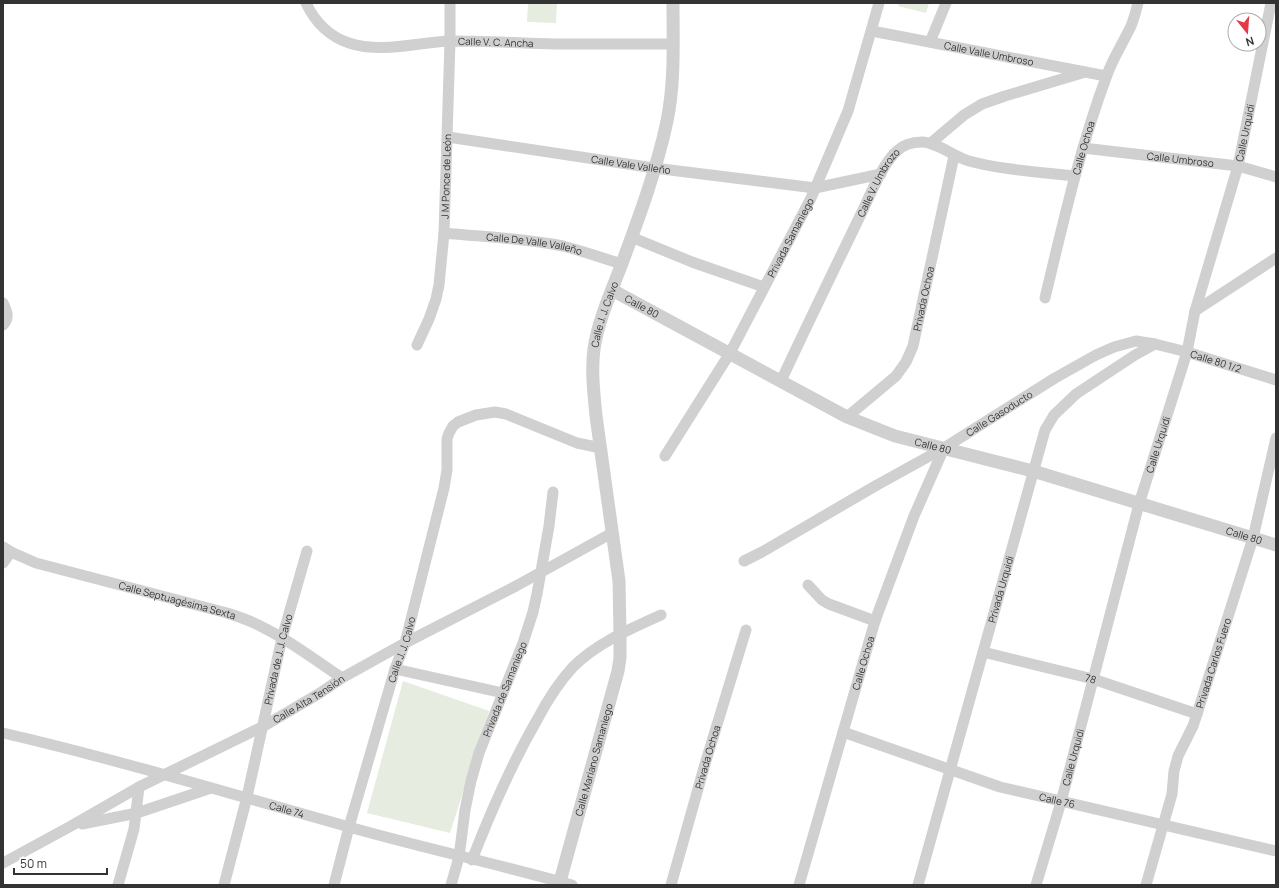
<svg xmlns="http://www.w3.org/2000/svg" width="1279" height="888" font-family="Manrope,sans-serif">
	<rect width="100%" height="100%" fill="#fff"/>
	<path fill="#e6ecdf" d="M 528,3 L 557,3 L 556,23 L 527,22 Z
		M 899,3 L 929,3 L 926,13 L 898,6 Z
		M 403,681 L 489,711 L 450,833 L 367,813 Z"/>
	<g fill="none" stroke-linecap="round" stroke-linejoin="round">
		<g stroke="#d0d0d0" stroke-width="11">
			<path id="s1" d="M 306,3 C 315,22 328,36 349,43 C 383,54 417,42 451,41 C 486,41 520,43 555,44 C 594,44 634,44 673,44"/>
			<path id="s2" d="M 872,31 L 1106,76"/>
			<path d="M 930,42 L 946,3"/>
			<path id="s3" d="M 448,137 L 654,168 L 815,188 L 881,174"/>
			<path d="M 931,143 L 964,115 L 982,104 L 1005,96 L 1082,73"/>
			<path id="s4" d="M 1083,148 L 1238,166 L 1276,177"/>
			<path id="s5" d="M 444,233 C 484,237 524,238 563,246 C 583,251 602,258 622,264"/>
			<path d="M 631,237 L 692,262 L 764,287"/>
			<path id="s6" d="M 1045,298 C 1063,223 1080,147 1107,75 C 1113,58 1123,43 1131,26 C 1134,19 1136,11 1138,3"/>
			<path d="M 3,303 C 7,311 10,318 3,325"/>
			<path d="M 1195,311 L 1276,258"/>
			<path id="s7" d="M 417,345 L 429,319 L 436,299 L 439,285 L 444,233 L 450,41 L 450,3"/>
			<path id="s8" d="M 781,381 C 807,325 834,270 861,214 C 870,196 882,164 897,151 C 903,145 913,142 922,142 C 937,142 954,157 969,161 C 1003,170 1040,172 1075,176"/>
			<path id="s9" d="M 847,417 L 896,376 L 906,362 L 913,346 L 954,156"/>
			<path id="s10" d="M 665,456 L 730,353 L 811,198 L 848,111 L 879,3"/>
			<path id="s11" d="M 3,547 L 11,552 L 36,563 L 227,613 C 239,617 252,621 264,628 C 291,641 316,661 342,678"/>
			<path id="s12" d="M 744,561 L 762,552 L 877,485 L 944,448 L 1055,378 L 1096,355 L 1114,347 L 1136,341 L 1155,344 L 1187,352 L 1276,380"/>
			<path d="M 3,563 L 11,552"/>
			<path d="M 808,585 L 822,600 L 829,604 L 875,621"/>
			<path id="s13" d="M 983,652 L 1093,679 L 1197,714"/>
			<path d="M 395,669 L 503,693"/>
			<path id="s14" d="M 843,732 L 1000,787 L 1276,851"/>
			<path id="s15" d="M 3,733 C 120,760 234,795 349,827 C 423,848 498,864 572,885"/>
			<path d="M 82,824 L 137,813 L 211,788"/>
			<path d="M 472,860 C 491,811 511,765 537,720 C 547,701 558,683 573,667 C 597,643 630,629 661,615"/>
			<path id="s16" d="M 3,863 L 71,826 L 139,787 L 264,726 L 320,693 L 342,678 L 405,643 L 516,586 L 612,533"/>
			<path d="M 118,885 L 134,829 L 139,787"/>
			<path id="s17" d="M 224,885 L 247,797 L 282,638 L 307,551"/>
			<path id="s18" d="M 334,885 L 349,827 L 395,669 L 405,643 L 444,488 L 447,470 L 447,439 L 449,433 L 453,426 L 458,422 L 476,415 L 495,412 L 506,414 L 577,443 L 601,448"/>
			<path id="s19" d="M 451,885 L 459,857 L 465,810 L 471,781 L 479,753 L 523,643 L 533,612 L 537,594 L 549,526 L 553,492"/>
			<path id="s20" d="M 671,885 L 705,764 L 746,630"/>
			<path id="s21" d="M 799,885 L 875,621 L 914,516 L 944,448"/>
			<path id="s22" d="M 918,885 L 1045,430 L 1054,415 L 1076,394 L 1135,355 L 1155,344"/>
			<path id="s23" d="M 1036,885 L 1061,802 L 1139,504 L 1187,352 L 1195,311 L 1238,166 L 1271,3"/>
			<path id="s24" d="M 1146,885 L 1172,794 L 1174,771 L 1178,756 L 1193,726 L 1197,714 L 1253,538 L 1276,438"/>
		</g>
		<g stroke="#d0d0d0" stroke-width="13">
			<path id="s25" d="M 612,290 L 847,417 L 895,436 L 1033,471 L 1276,545"/>
			<path id="s26" d="M 559,885 L 618,671 L 620,658 L 620,634 L 619,581 L 596,416 C 594,394 591,371 594,349 C 598,321 611,292 621,266 C 638,220 657,169 667,121 C 675,82 673,42 673,3"/>
		</g>
	</g>
	<g text-anchor="middle" stroke-width="4" stroke-linejoin="round" paint-order="stroke">
		<g font-size="10" fill="#333" stroke="#fff">
			<text dy="4" stroke="none"><textPath href="#s1" startOffset="208">Calle V. C. Ancha</textPath></text>
			<text dy="4" stroke="none"><textPath href="#s2" startOffset="119">Calle Valle Umbroso</textPath></text>
			<text dy="4" stroke="none"><textPath href="#s23" startOffset="781">Calle Urquidi</textPath></text>
			<text dy="4" stroke="none"><textPath href="#s6" startOffset="155">Calle Ochoa</textPath></text>
			<text dy="4" stroke="none"><textPath href="#s4" startOffset="98">Calle Umbroso</textPath></text>
			<text dy="4" stroke="none"><textPath href="#s3" startOffset="185">Calle Vale Valleño</textPath></text>
			<text dy="4" stroke="none"><textPath href="#s7" startOffset="173">J M Ponce de León</textPath></text>
			<text dy="4" stroke="none"><textPath href="#s8" startOffset="221">Calle V. Umbrozo</textPath></text>
			<text dy="4" stroke="none"><textPath href="#s10" startOffset="252">Privada Samaniego</textPath></text>
			<text dy="4" stroke="none"><textPath href="#s5" startOffset="91">Calle De Valle Valleño</textPath></text>
			<text dy="4" stroke="none"><textPath href="#s9" startOffset="147">Privada Ochoa</textPath></text>
			<text dy="4" stroke="none"><textPath href="#s25" startOffset="34">Calle 80</textPath></text>
			<text dy="4" stroke="none"><textPath href="#s26" startOffset="582">Calle J. J. Calvo</textPath></text>
			<text dy="4" stroke="none"><textPath href="#s12" startOffset="533">Calle 80 1/2</textPath></text>
			<text dy="4" stroke="none"><textPath href="#s12" startOffset="295">Calle Gasoducto</textPath></text>
			<text dy="4" stroke="none"><textPath href="#s25" startOffset="358">Calle 80</textPath></text>
			<text dy="4" stroke="none"><textPath href="#s23" startOffset="457">Calle Urquidi</textPath></text>
			<text dy="4" stroke="none"><textPath href="#s25" startOffset="682">Calle 80</textPath></text>
			<text dy="4" stroke="none"><textPath href="#s22" startOffset="307">Privada Urquidi</textPath></text>
			<text dy="4" stroke="none"><textPath href="#s11" startOffset="183">Calle Septuagésima Sexta</textPath></text>
			<text dy="4" stroke="none"><textPath href="#s18" startOffset="245">Calle J. J. Calvo</textPath></text>
			<text dy="4" stroke="none"><textPath href="#s17" startOffset="232">Privada de J. J. Calvo</textPath></text>
			<text dy="4" stroke="none"><textPath href="#s21" startOffset="231">Calle Ochoa</textPath></text>
			<text dy="4" stroke="none"><textPath href="#s24" startOffset="233">Privada Carlos Fuero</textPath></text>
			<text dy="4" stroke="none"><textPath href="#s13" startOffset="111">78</textPath></text>
			<text dy="4" stroke="none"><textPath href="#s19" startOffset="204">Privada de Samaniego</textPath></text>
			<text dy="4" stroke="none"><textPath href="#s16" startOffset="347">Calle Alta Tensión</textPath></text>
			<text dy="4" stroke="none"><textPath href="#s20" startOffset="133">Privada Ochoa</textPath></text>
			<text dy="4" stroke="none"><textPath href="#s23" startOffset="133">Calle Urquidi</textPath></text>
			<text dy="4" stroke="none"><textPath href="#s26" startOffset="130">Calle Mariano Samaniego</textPath></text>
			<text dy="4" stroke="none"><textPath href="#s14" startOffset="225">Calle 76</textPath></text>
			<text dy="4" stroke="none"><textPath href="#s15" startOffset="294">Calle 74</textPath></text>
		</g>
	</g>
	<rect width="1279" height="888" fill="none" stroke="#333333" stroke-width="8"/>
	<g transform="translate(1247 32) rotate(163)"><circle r="19" fill="#ffffff" stroke="#adadad"/>
	<path d="M0-3L7 15L0 10L-7 15Z" fill="#e63946"/>
	<text y="-6" font-size="11" font-weight="bold" text-anchor="middle" fill="#333333">N</text>
	</g>
	<path d="M14 868v6h93v-6" fill="none" stroke="#333333" stroke-width="2"/>
	<text x="20" y="868" font-size="12" fill="#333333" stroke="#ffffff" stroke-width="3" paint-order="stroke">50 m</text>
</svg>
